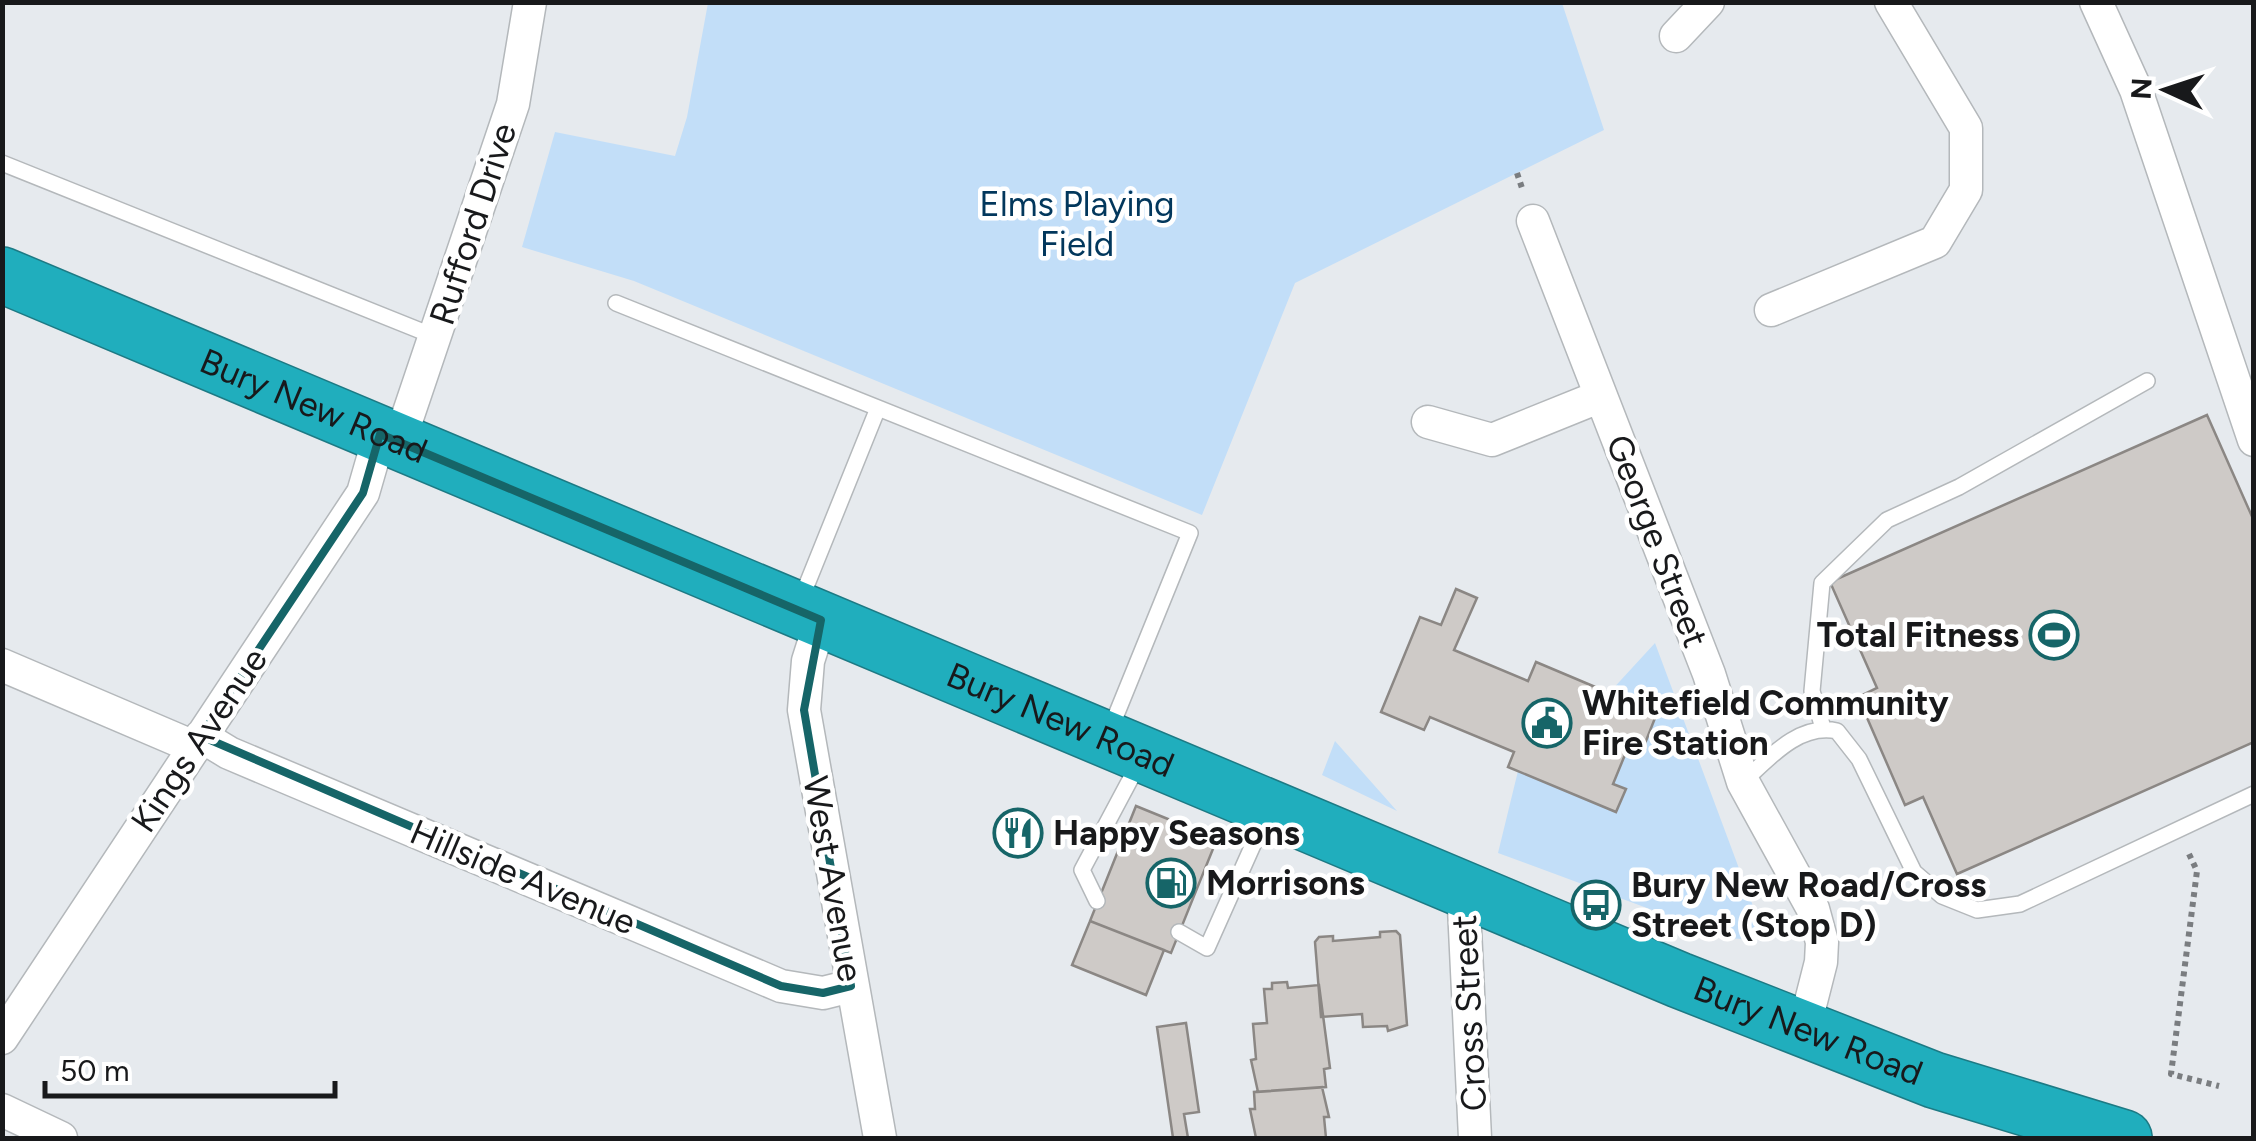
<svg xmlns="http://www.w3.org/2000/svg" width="2256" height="1141" font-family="Figtree,sans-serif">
	<rect width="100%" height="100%" fill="#e6eaee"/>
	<path fill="#c2def8" d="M 708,3 L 1562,3 L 1604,130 L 1295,283 L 1202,515 L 634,281 L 522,247 L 555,132 L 675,156 L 687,117 Z
		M 1655,643 L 1756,914 L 1756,929 L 1742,939 L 1728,938 L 1498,853 L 1518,771 L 1617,812 L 1626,790 L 1613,784 L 1629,745 L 1642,750 L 1657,714 L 1609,693 Z
		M 1335,741 L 1397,811 L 1322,775 Z"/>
	<path fill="#cecac7" stroke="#8b8784" stroke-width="2.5" d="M 2207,415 L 2254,521 L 2254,742 L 1957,874 L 1923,797 L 1905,805 L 1858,697 L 1877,688 L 1830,582 Z
		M 1456,589 L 1477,598 L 1454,650 L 1528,681 L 1536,662 L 1657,713 L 1642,751 L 1629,745 L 1613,784 L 1626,789 L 1616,812 L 1508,767 L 1514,752 L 1430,717 L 1424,730 L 1381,712 L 1420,617 L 1441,625 Z
		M 1136,806 L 1217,839 L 1171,953 L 1090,921 Z
		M 1090,921 L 1164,950 L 1146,995 L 1072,965 Z
		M 1396,931 L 1400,935 L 1407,1025 L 1388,1031 L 1387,1026 L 1363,1027 L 1362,1014 L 1321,1017 L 1315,942 L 1319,937 L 1333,936 L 1333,941 L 1380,937 L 1380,932 Z
		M 1287,982 L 1288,988 L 1319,985 L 1330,1068 L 1324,1069 L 1326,1087 L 1258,1092 L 1251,1060 L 1256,1059 L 1253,1024 L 1267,1023 L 1264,989 L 1272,989 L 1272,983 Z
		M 1186,1023 L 1199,1112 L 1184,1114 L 1188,1138 L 1173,1138 L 1157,1027 Z
		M 1322,1087 L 1329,1117 L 1324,1117 L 1326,1138 L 1256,1138 L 1250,1109 L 1255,1109 L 1254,1092 Z"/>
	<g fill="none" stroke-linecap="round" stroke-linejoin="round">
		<g stroke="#b4b8bb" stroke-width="18">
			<path id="lane" d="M 2,163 L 436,337
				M 616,303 L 1190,533 L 1110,730
				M 801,599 L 878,408
				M 1823,728 L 1812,691 L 1822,583 L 1887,520 L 1959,487 L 2147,381
				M 1743,782 C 1769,758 1799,723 1837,731 L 1859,759 L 1914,872 L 1942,896 L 1977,910 L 2020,904 L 2254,794
				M 1097,901 L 1082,870 L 1139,763
				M 1179,932 L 1207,948 L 1265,818"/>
		</g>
		<g stroke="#b4b8bb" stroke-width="35">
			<path id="street" d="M 2096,2 L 2136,90 L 2254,440
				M 1676,36 L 1708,2
				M 1533,221 L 1709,674 L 1743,782 L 1813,909 L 1822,942 L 1821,962 L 1804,1029
				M 1771,310 L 1935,242 L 1966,190 L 1966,128 L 1891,2
				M 1428,422 L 1492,440 L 1601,396
				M 399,442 L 513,104 L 530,2
				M 821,620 L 808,661 L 804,710 L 880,1138
				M 2,665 L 194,747
				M 201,736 L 229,753 L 781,986 L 823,993 L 851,986
				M 1463,887 L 1475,1138
				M 2,1038 L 363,493 L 380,434
				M 2,1110 L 61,1138"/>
		</g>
		<g stroke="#1d7a84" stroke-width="58">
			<g id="highway">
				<path id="s1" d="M 2,275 L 1679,980 L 1934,1080 L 2124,1138"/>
			</g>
		</g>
		<path stroke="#7a7d80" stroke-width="6" stroke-dasharray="5 5" stroke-linecap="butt" d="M 1517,173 L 1523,191
			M 2189,854 L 2197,871 L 2171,1074 L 2219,1086"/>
		<use href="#lane" stroke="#fff" stroke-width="15"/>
		<use href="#street" stroke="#fff" stroke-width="32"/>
		<use href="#highway" stroke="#20aebd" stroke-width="55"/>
	</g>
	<path fill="none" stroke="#166568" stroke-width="8" stroke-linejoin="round" d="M 380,434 L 821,620 L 804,710 L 851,986 L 823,993 L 781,986 L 201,736 L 363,493 Z"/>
	<defs>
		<g id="stadium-ring" transform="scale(2.5)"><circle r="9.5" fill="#fff" stroke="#166568" stroke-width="1.5"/><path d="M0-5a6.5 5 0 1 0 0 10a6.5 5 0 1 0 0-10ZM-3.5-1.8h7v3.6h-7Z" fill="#166568"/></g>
		<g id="civic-ring" transform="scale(2.5)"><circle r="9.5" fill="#fff" stroke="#166568" stroke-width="1.5"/><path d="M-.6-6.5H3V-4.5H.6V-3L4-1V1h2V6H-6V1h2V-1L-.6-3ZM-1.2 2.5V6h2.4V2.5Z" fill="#166568"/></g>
		<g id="restaurant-ring" transform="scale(2.5)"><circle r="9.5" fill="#fff" stroke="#166568" stroke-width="1.5"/><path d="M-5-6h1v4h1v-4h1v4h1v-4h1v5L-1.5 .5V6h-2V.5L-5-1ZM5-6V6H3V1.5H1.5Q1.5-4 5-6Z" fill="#166568"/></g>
		<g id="fuel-ring" transform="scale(2.5)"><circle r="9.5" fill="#fff" stroke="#166568" stroke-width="1.5"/><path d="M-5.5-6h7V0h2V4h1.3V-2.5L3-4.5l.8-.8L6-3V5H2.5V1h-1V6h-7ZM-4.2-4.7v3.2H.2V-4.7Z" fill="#166568"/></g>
		<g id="bus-ring" transform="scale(2.5)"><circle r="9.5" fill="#fff" stroke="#166568" stroke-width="1.5"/><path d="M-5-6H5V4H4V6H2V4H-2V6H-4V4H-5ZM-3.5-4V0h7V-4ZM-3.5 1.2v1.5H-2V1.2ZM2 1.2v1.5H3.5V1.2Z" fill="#166568"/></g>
	</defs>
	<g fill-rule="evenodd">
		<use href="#stadium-ring" x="2054" y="635"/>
		<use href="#civic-ring" x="1547" y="723"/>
		<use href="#restaurant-ring" x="1018" y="833"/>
		<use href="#fuel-ring" x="1171" y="883"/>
		<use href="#bus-ring" x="1596" y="905"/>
	</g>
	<g text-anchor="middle" stroke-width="9" stroke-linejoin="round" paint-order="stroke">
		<g font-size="35" fill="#02375c" stroke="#fff">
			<text x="1077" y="216">Elms Playing<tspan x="1077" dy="40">Field</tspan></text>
		</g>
		<g font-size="35" fill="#18191b" stroke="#fff">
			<text transform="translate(473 224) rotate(-72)" y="12">Rufford Drive</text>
			<text dy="12" stroke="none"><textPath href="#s1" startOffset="338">Bury New Road</textPath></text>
			<text transform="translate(1657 541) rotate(69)" y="12">George Street</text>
			<text dy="12" stroke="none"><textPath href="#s1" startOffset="1148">Bury New Road</textPath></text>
			<text transform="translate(199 740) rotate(-56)" y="12">Kings Avenue</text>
			<text transform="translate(523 877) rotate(23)" y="12">Hillside Avenue</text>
			<text transform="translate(833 879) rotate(80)" y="12">West Avenue</text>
			<text transform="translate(1469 1013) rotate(-93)" y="12">Cross Street</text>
			<text dy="12" stroke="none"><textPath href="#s1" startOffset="1958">Bury New Road</textPath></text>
		</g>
		<g font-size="35" font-weight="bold" fill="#18191b" stroke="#fff" text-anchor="start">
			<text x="2019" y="647" text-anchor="end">Total Fitness</text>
			<text x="1582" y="715">Whitefield Community<tspan x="1582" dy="40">Fire Station</tspan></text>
			<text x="1053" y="845">Happy Seasons</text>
			<text x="1206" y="895">Morrisons</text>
			<text x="1631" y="897">Bury New Road/Cross<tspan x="1631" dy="40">Street (Stop D)</tspan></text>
		</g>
	</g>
	<rect width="2256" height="1141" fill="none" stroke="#18191b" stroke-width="10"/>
	<g transform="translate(2166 90) rotate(273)" stroke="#ffffff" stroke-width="8" paint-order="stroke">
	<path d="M0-8L18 38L0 25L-18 38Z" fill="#18191b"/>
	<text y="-15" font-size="28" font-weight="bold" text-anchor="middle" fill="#18191b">N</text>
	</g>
	<path d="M45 1081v15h290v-15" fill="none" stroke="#18191b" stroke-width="5"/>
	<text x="60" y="1081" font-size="30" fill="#18191b" stroke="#ffffff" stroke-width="8" paint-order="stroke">50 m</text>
</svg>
